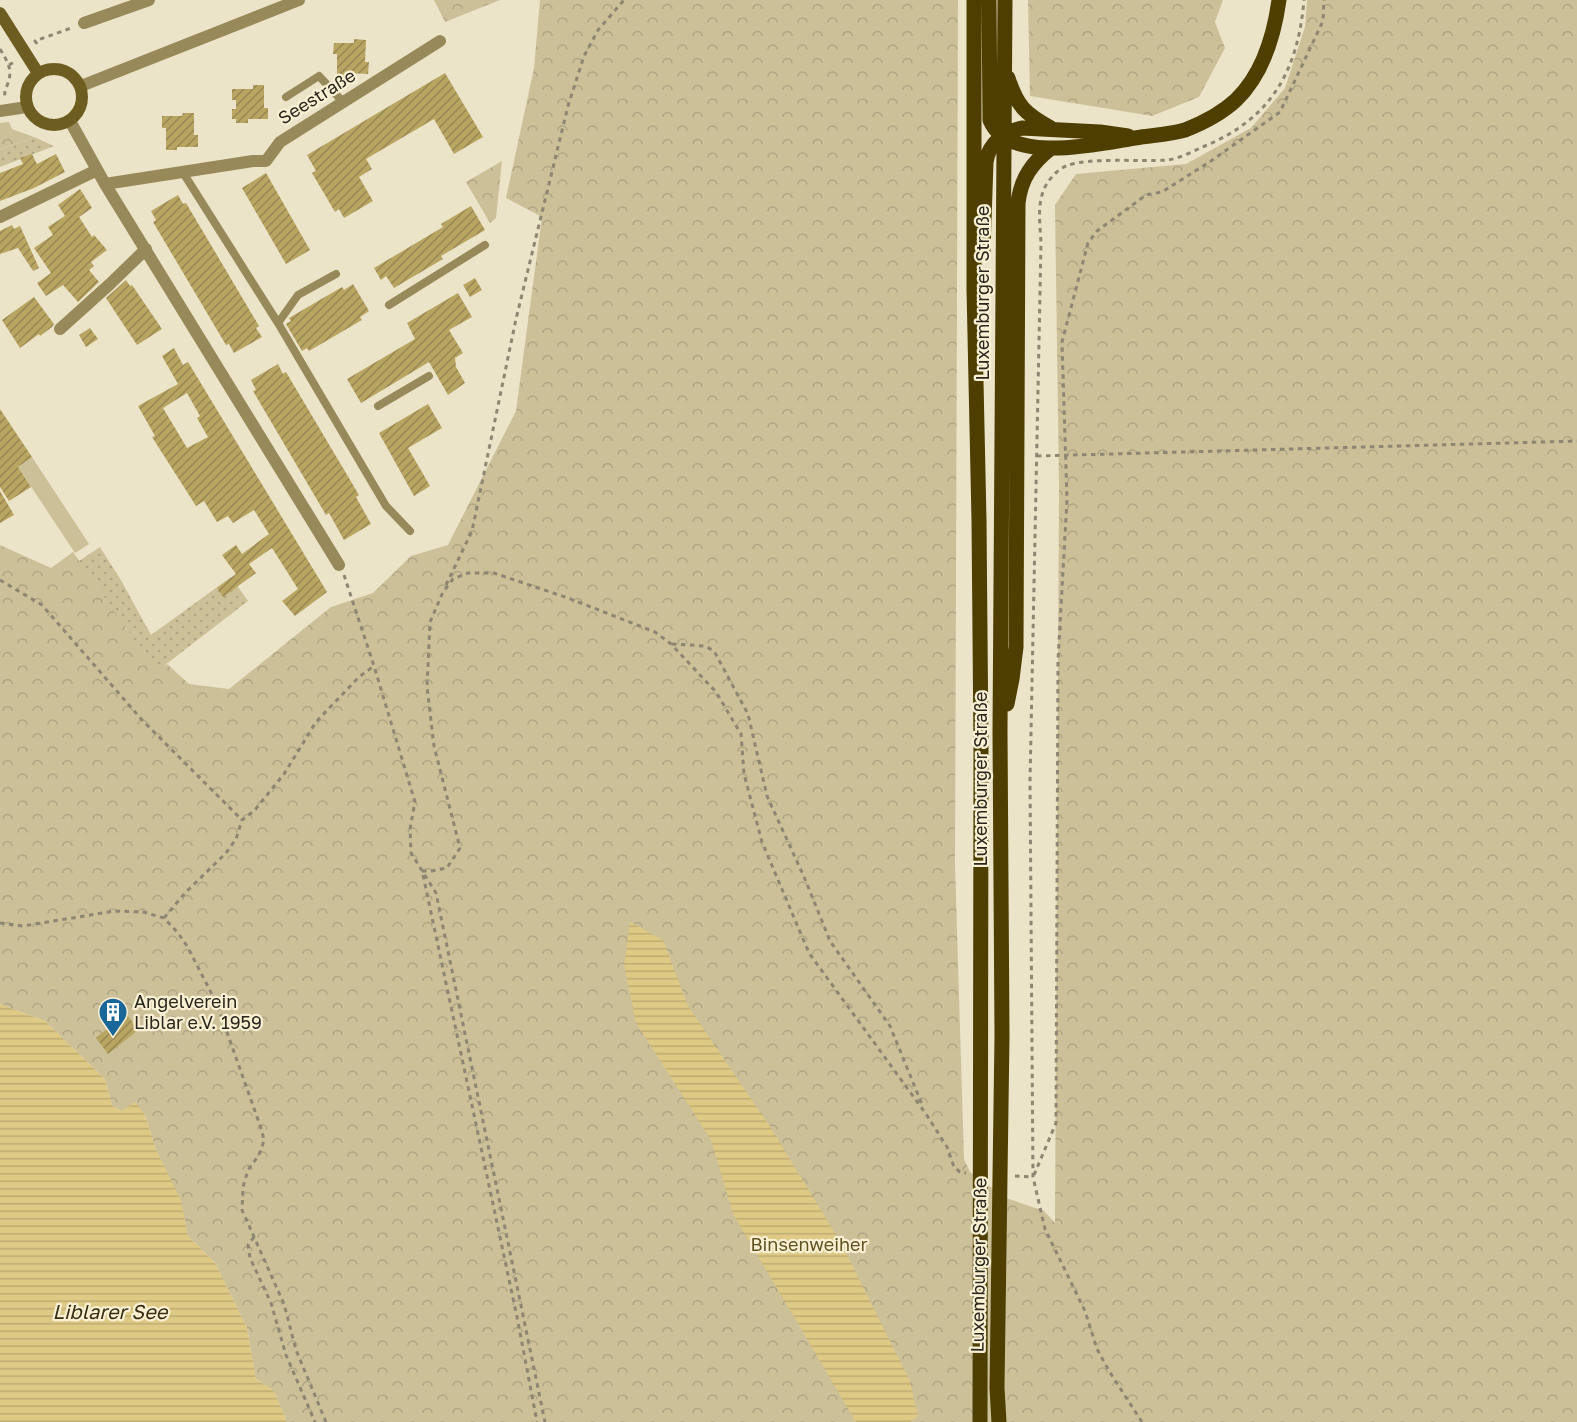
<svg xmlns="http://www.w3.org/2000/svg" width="1577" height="1422" font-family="'Golos Text',sans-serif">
	<defs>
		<pattern id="grass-dots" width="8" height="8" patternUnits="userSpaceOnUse" patternTransform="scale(1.5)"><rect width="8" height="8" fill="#ccc099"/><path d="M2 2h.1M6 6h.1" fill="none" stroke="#afa583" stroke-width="1.8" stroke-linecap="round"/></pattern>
		<pattern id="forest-crowns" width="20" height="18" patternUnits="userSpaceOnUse" patternTransform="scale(1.5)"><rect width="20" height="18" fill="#ccc099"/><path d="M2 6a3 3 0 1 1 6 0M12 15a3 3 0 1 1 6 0" fill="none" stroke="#afa583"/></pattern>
		<pattern id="water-rules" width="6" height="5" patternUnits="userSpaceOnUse" patternTransform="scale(1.5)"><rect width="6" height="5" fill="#dec985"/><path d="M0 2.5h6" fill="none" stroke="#bfac72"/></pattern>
		<pattern id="building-hatch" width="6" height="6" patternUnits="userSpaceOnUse" patternTransform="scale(1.5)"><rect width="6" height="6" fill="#b9a562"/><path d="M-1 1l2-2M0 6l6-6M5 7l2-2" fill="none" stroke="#978650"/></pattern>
	</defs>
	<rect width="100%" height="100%" fill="#ece4c8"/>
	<path fill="url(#grass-dots)" d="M 34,137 L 54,146 L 0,167 L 0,150 Z
		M 100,547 L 122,582 L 151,635 L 231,577 L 248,601 L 156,672 L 79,561 Z"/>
	<path fill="url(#forest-crowns)" d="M 434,0 L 500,0 L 445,22 Z
		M 540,0 L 958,0 L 955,864 L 964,1159 L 970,1172 L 1006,1198 L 1044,1211 L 1055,1223 L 1059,486 L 1055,205 L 1076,174 L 1186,164 L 1251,128 L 1285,88 L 1305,27 L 1307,0 L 1577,0 L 1577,1422 L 287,1422 L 274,1391 L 256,1379 L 247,1328 L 216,1264 L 188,1236 L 180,1200 L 156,1150 L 145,1115 L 121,1111 L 112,1105 L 105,1079 L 45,1021 L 0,1004 L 0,545 L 51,568 L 73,552 L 156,671 L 167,664 L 189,684 L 229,689 L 331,607 L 373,593 L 411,556 L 448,545 L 516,411 L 542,217 L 506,198 L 534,68 Z
		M 1028,0 L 1223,0 L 1215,22 L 1225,48 L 1199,97 L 1152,116 L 1030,96 Z
		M 9,122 L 12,129 L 34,137 L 0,150 L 0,123 Z
		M 502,161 L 496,218 L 490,223 L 466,182 Z"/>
	<path fill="#ccc099" d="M 32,457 L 89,544 L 75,553 L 18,467 Z"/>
	<path fill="url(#water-rules)" d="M 630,922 L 663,940 L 688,1006 L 771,1128 L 841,1243 L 910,1381 L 918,1416 L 910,1422 L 856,1422 L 733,1214 L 711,1140 L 636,1023 L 624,965 Z
		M 0,1004 L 45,1021 L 105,1079 L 112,1105 L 121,1111 L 135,1102 L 145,1115 L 156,1150 L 181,1200 L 188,1236 L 216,1264 L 247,1328 L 256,1379 L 274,1391 L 287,1422 L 0,1422 Z"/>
	<path fill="url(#building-hatch)" fill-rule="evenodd" d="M 354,39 L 366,40 L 365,62 L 369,62 L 368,74 L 348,73 L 348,77 L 337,77 L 337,54 L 333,54 L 334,43 L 354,43 Z
		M 445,73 L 483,137 L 454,154 L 434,119 L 366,159 L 372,169 L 359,177 L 373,201 L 344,218 L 339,209 L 335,212 L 312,173 L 316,171 L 307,155 Z
		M 253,85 L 264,85 L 264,108 L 268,108 L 268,119 L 248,119 L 248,123 L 236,123 L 236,119 L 232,119 L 232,109 L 236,109 L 236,100 L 232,100 L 232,89 L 253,89 Z
		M 183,113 L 194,113 L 194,135 L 198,135 L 198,147 L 177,147 L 177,150 L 166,150 L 166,128 L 162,128 L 162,116 L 182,116 Z
		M 32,154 L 37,164 L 56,154 L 65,172 L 34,188 L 0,201 L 0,173 L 23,164 L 20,158 Z
		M 266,173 L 310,250 L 286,264 L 242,188 Z
		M 80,189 L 92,208 L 79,217 L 92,237 L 94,235 L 107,250 L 91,262 L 94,266 L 89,270 L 99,282 L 78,302 L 63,285 L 46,296 L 37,283 L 51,273 L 34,248 L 53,235 L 48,227 L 65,216 L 58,205 Z
		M 178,195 L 183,204 L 186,203 L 259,326 L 256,328 L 262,337 L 234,353 L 229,344 L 226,345 L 153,222 L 156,220 L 151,211 Z
		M 471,206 L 485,230 L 441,256 L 443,259 L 394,288 L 386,276 L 381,280 L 374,268 L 443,227 L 441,224 Z
		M 12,225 L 14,229 L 20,226 L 39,268 L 33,271 L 18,248 L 0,254 L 0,231 Z
		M 475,278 L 482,290 L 470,297 L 463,285 Z
		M 126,280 L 130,286 L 132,285 L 162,329 L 137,345 L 106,298 Z
		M 353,284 L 369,311 L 360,317 L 362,320 L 309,351 L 307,348 L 302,351 L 286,324 L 291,321 L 289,318 L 342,287 L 344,290 Z
		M 458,293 L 472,317 L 449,330 L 463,353 L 455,358 L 456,367 L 465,383 L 448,395 L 429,362 L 361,403 L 347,379 L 415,339 L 407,323 Z
		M 34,297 L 54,324 L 52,327 L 40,336 L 39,334 L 20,348 L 2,320 Z
		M 90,328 L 98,339 L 86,347 L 79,335 Z
		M 174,348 L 183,365 L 188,362 L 327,592 L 295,616 L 282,601 L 298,589 L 272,548 L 249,564 L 256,573 L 223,597 L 217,588 L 236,574 L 222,555 L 236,545 L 242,554 L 269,534 L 254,510 L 233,523 L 228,516 L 217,522 L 204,501 L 196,506 L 152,437 L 155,436 L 138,406 L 178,384 L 162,356 ZM 187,393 L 200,416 L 197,418 L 208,437 L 187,448 L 163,408 Z
		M 278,364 L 283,374 L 286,372 L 359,495 L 356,497 L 371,524 L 344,540 L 329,513 L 326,515 L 253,391 L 256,390 L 251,380 Z
		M 428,404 L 442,428 L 408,448 L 430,486 L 414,496 L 379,433 Z
		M 0,409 L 32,457 L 18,467 L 31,487 L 9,501 L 0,487 Z
		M 0,491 L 14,515 L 0,523 Z
		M 128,1016 L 138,1030 L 108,1054 L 96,1038 L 118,1020 L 119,1023 Z"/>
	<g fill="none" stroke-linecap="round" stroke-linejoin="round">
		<path stroke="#8c8673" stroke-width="3" stroke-dasharray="4.5 4.5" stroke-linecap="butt" d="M 37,44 L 35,41 L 74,27
			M 0,49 C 7,61 13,69 8,83 C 6,89 4,91 5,97
			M 9,65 L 16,61
			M 1037,456 L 1577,441
			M 344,575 L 374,666 L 415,802 L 410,829 L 411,853 L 436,893 L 545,1422
			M 0,580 L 42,605 L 142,720 L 242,820
			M 446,585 L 472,531 L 516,319 L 568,106 L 584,56 L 598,30 L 624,0
			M 672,644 L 705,646 L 714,651 L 748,714 L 767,796 L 805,879 L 830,941 L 890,1026 L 923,1107
			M 422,871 L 431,871 L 447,868 L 460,848 L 434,746 L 427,687 L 430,622 L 443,592 L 453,579 L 468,573 L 494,573 L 568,598 L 655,632 L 671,644 L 716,692 L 741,734 L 744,774 L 762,842 L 809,953 L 926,1114 L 947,1147 L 954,1167 L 960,1172 L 966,1173
			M 423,875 L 517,1317 L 537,1422
			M 164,918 L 185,893 L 226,853 L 236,839 L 242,820 L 254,811 L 284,774 L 316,722 L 359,677 L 374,666
			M 0,923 L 23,926 L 115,911 L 143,912 L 164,918 L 178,933 L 187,946 L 217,1004 L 262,1131 L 264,1141 L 259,1155 L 248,1170 L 243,1187 L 242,1210 L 284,1304 L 296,1350 L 326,1422
			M 1034,1175 L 1056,1123 L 1058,660 L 1067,500 L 1062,342 L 1088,243 L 1097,231 L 1146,195 L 1162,192 L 1211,161 L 1280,112 L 1323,21 L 1324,0
			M 1015,1176 L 1033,1177
			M 254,1237 L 248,1245 L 250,1258 L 271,1303 L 286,1355 L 315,1422
			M 1142,1422 L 1109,1371 L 1097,1349 L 1085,1311 L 1045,1229 L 1033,1177 L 1030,781 L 1041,243 C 1040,221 1035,195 1052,177 C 1055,173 1061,168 1066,166 C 1088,157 1140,162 1167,160 C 1179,159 1193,151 1205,146 C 1272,118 1298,70 1304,0"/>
		<path stroke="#978959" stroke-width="8" d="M 286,97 L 319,76 L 343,102
			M 182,171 L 278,323 L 386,506 L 410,531
			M 389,305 L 485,245
			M 278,323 L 298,295 L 336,274
			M 378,406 L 429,376"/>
		<path stroke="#978959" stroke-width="12" d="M 84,23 L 149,0
			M 81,86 L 299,0
			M 0,111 L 27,107
			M 70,121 L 105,184 L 339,565
			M 105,184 L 253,161 L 266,161 L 280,142 L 440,41
			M 0,217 L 97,170
			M 60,329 L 110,284 L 146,249"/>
		<path stroke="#6e5d20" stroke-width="12" d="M 0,13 L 38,73
			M26 97a28 28 0 1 1 56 0a28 28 0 1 1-56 0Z"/>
		<path stroke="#4e3f00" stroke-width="15" d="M 974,0 L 974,289 L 979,520 L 981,748 L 980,1422
			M 989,0 L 990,120 C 1009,165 1098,144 1135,138 C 1152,135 1168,135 1185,130 C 1203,123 1222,113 1236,100 C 1263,74 1274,36 1279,0
			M 1008,78 C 1017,106 1025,114 1051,128
			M 983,251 L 986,162 C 989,143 1004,132 1022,128 L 1100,132 L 1128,136
			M 1007,704 L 1012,679 L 1016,647 L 1018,203 C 1021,178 1032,163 1051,148
			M 999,1422 L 997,1388 L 1002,1036 L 1000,731 L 1005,0"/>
	</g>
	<defs>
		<g id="building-pin" transform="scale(1.5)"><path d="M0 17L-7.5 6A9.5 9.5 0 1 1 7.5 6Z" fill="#196699" stroke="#faf1d5"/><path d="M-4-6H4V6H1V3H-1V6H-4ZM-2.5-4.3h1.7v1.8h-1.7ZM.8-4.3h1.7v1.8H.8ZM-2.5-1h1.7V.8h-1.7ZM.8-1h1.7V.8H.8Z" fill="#fff"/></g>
	</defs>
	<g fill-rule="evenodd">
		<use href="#building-pin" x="113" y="1012"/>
	</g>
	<g text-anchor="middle" stroke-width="4.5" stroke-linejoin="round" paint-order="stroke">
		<g font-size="18" fill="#2a261c" stroke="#faf1d5">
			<text transform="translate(317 97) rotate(-32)" y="6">Seestraße</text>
			<text transform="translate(983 293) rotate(-90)" y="6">Luxemburger Straße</text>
			<text transform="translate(981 779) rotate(-90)" y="6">Luxemburger Straße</text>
			<text transform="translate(979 1265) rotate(-89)" y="6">Luxemburger Straße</text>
		</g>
		<g font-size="18" fill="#2a261c" stroke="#faf1d5" text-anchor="start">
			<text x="134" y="1008">Angelverein<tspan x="134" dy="21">Liblar e.V. 1959</tspan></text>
		</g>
		<g font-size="18" fill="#60511e" stroke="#faf1d5">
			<text x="809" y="1251">Binsenweiher</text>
		</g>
		<g font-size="20" font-style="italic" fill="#372e0f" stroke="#faf1d5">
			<text x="110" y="1319">Liblarer See</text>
		</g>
	</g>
</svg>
